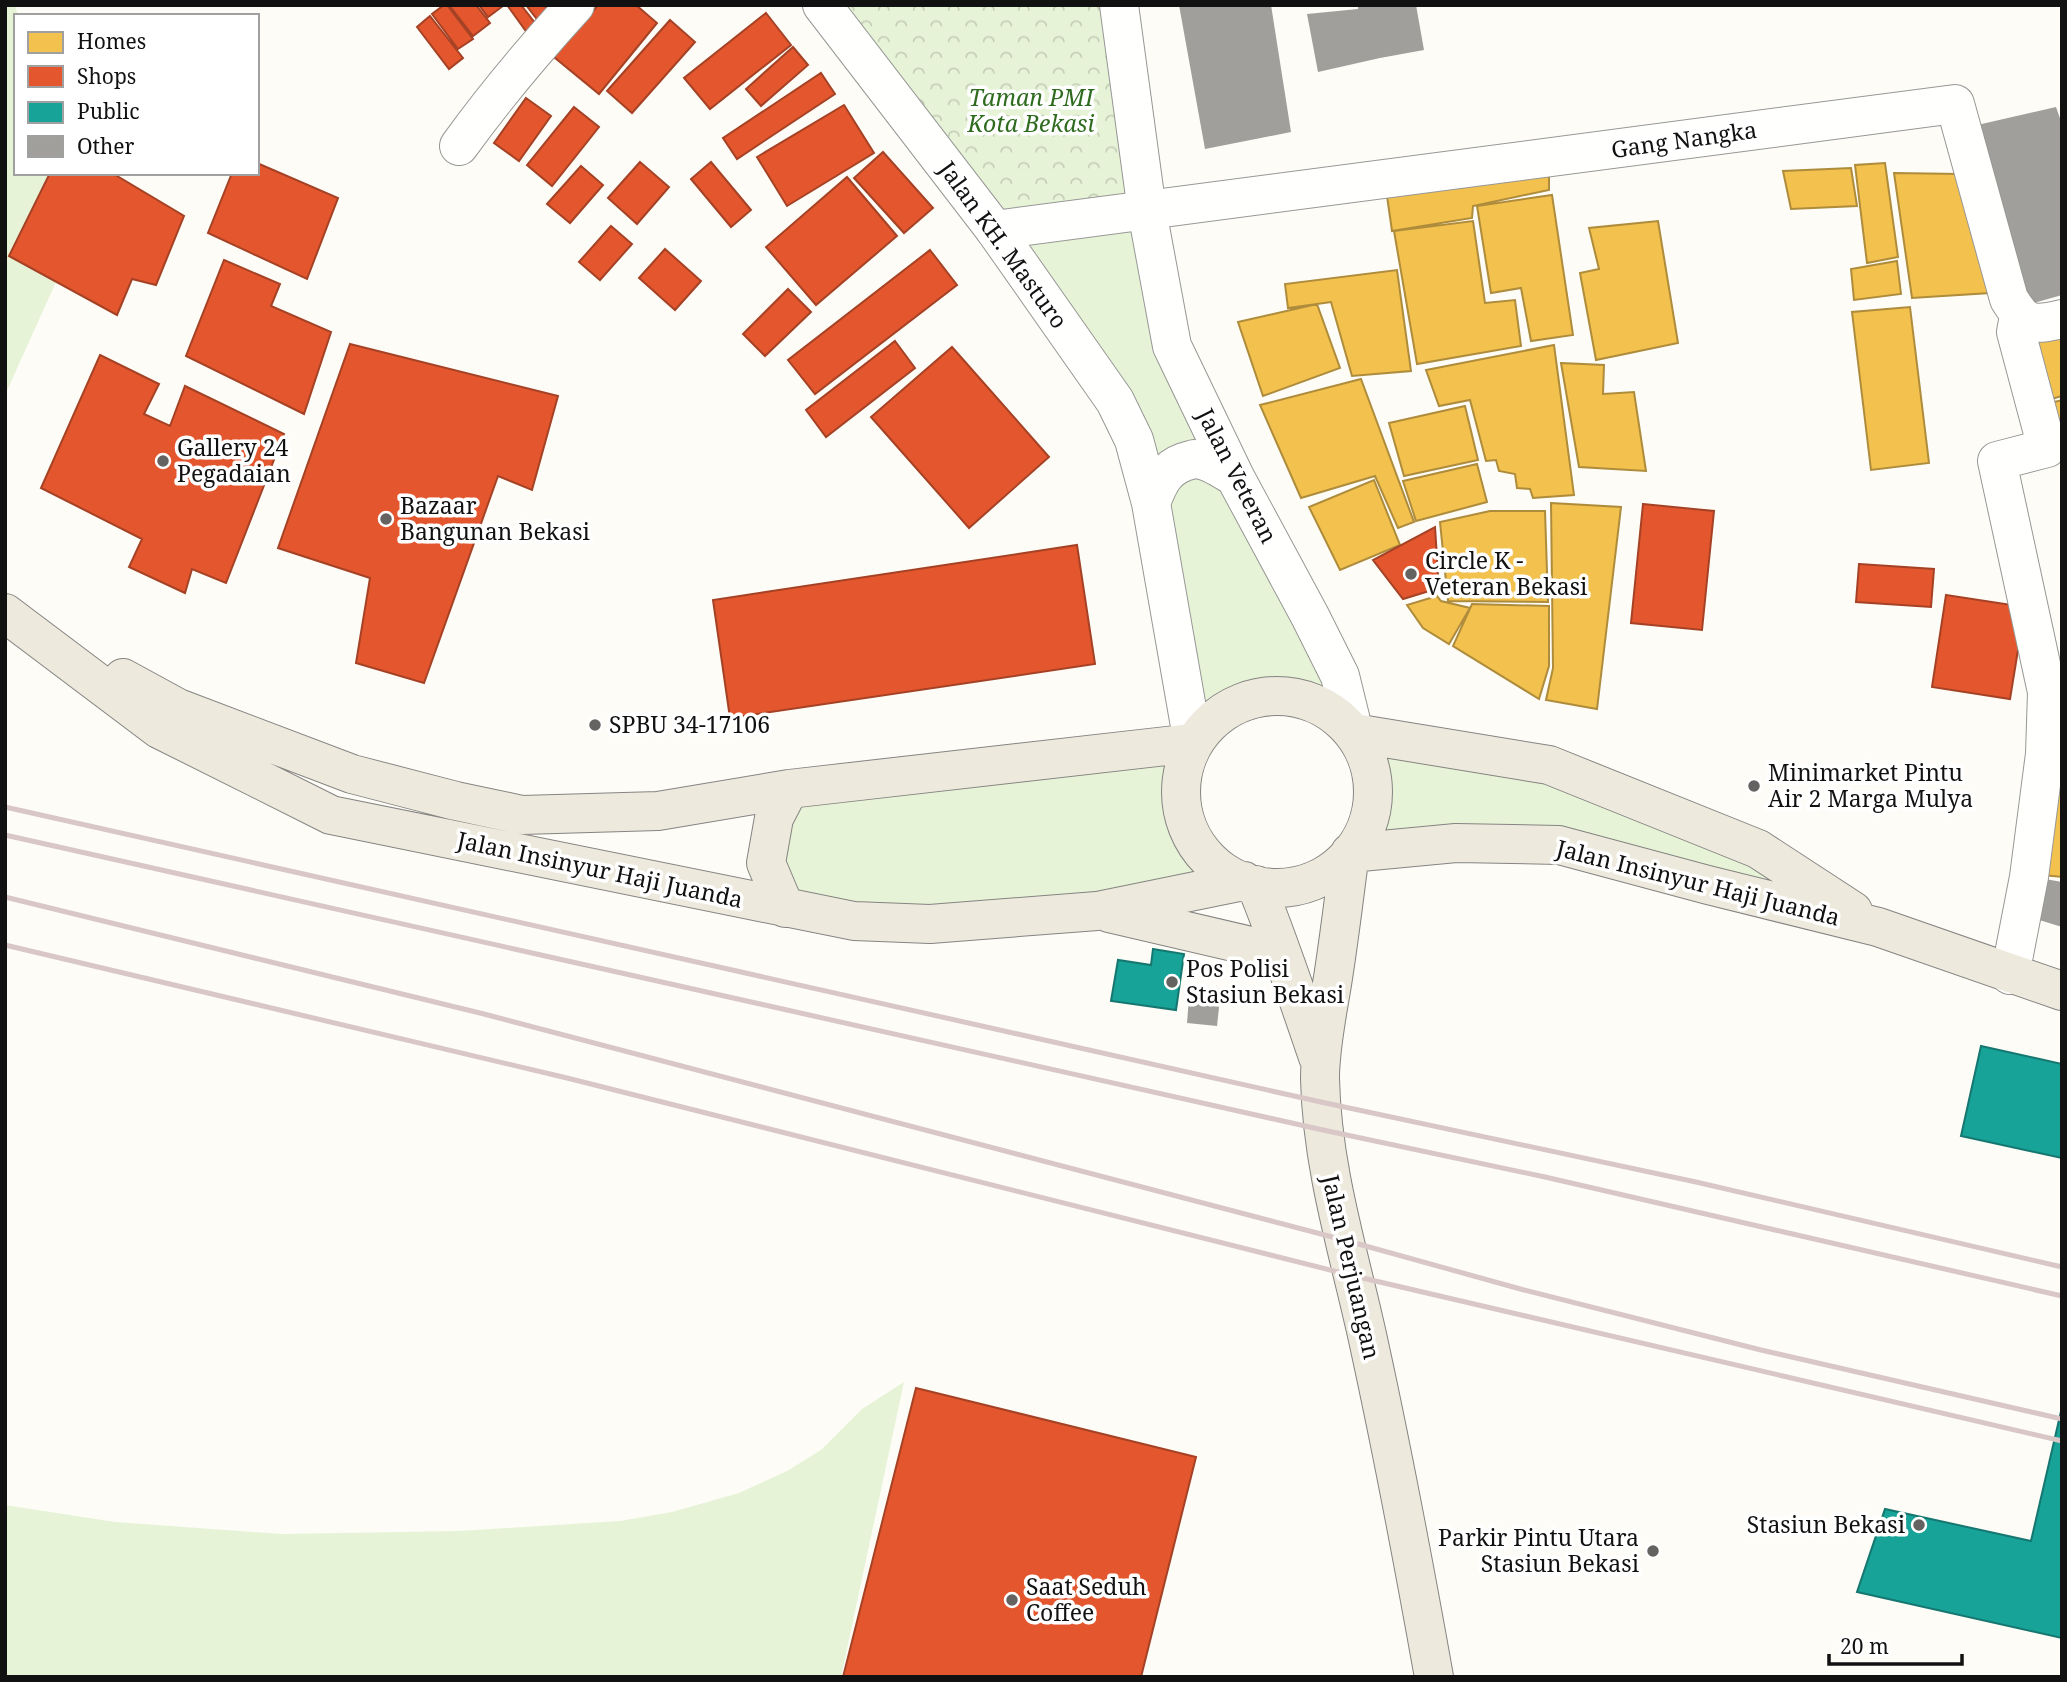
<svg xmlns="http://www.w3.org/2000/svg" width="2067" height="1682" font-family="'Noto Serif',serif">
	<defs>
		<pattern id="park-crowns" width="20" height="18" patternUnits="userSpaceOnUse" patternTransform="scale(1.75)"><rect width="20" height="18" fill="#e7f3d7"/><path d="M2 6a3 3 0 1 1 6 0M12 15a3 3 0 1 1 6 0" fill="none" stroke="#c5cfb8"/></pattern>
	</defs>
	<rect width="100%" height="100%" fill="#fdfcf7"/>
	<path fill="#e7f3d7" d="M 5,5 L 15,5 L 18,16 L 16,16 L 16,173 L 50,173 L 9,256 L 56,282 L 5,395 Z
		M 1147,211 L 1172,346 L 1354,733 L 1549,765 L 1878,927 L 1559,845 L 1361,838 C 1376,808 1378,775 1361,745 C 1354,733 1333,711 1320,704 C 1314,702 1273,695 1267,695 C 1259,696 1249,702 1242,705 C 1234,708 1224,710 1218,715 C 1182,746 1167,800 1194,841 C 1202,853 1213,862 1224,871 L 1097,911 L 785,908 L 774,818 L 789,789 L 1193,743 L 1151,503 L 995,230 Z
		M 904,1382 L 841,1677 L 5,1677 L 5,1505 L 115,1522 L 282,1534 L 459,1531 L 620,1521 L 672,1512 L 739,1493 L 787,1471 L 821,1450 L 862,1409 Z"/>
	<path fill="url(#park-crowns)" d="M 820,5 L 1119,5 L 1147,211 L 995,230 Z"/>
	<path fill="#f2c14e" stroke="#ae8c3c" stroke-width="2" d="M 1885,163 L 1898,257 L 1867,263 L 1855,165 Z
		M 1851,168 L 1857,206 L 1791,209 L 1783,171 Z
		M 1549,172 L 1549,190 L 1473,206 L 1472,218 L 1392,231 L 1387,196 Z
		M 1894,173 L 1960,174 L 1990,293 L 1912,298 Z
		M 1552,195 L 1573,335 L 1531,341 L 1521,288 L 1491,293 L 1477,206 Z
		M 1473,221 L 1485,303 L 1515,300 L 1521,346 L 1417,364 L 1394,231 Z
		M 1658,221 L 1678,343 L 1596,360 L 1580,273 L 1599,269 L 1589,228 Z
		M 1897,261 L 1901,294 L 1854,300 L 1851,269 Z
		M 1397,270 L 1411,371 L 1352,376 L 1331,302 L 1288,308 L 1285,284 Z
		M 1317,304 L 1340,368 L 1263,396 L 1238,322 Z
		M 1910,307 L 1929,463 L 1871,470 L 1852,312 Z
		M 2062,323 L 2062,396 L 2048,400 L 2023,331 Z
		M 1554,345 L 1574,495 L 1533,498 L 1530,489 L 1517,488 L 1515,474 L 1499,471 L 1496,460 L 1486,461 L 1470,400 L 1439,406 L 1426,370 Z
		M 1561,363 L 1604,365 L 1603,394 L 1634,392 L 1646,471 L 1579,467 Z
		M 1361,379 L 1414,522 L 1398,528 L 1375,476 L 1301,498 L 1260,405 Z
		M 2062,400 L 2062,440 L 2043,405 Z
		M 1465,406 L 1478,460 L 1404,476 L 1389,423 Z
		M 1477,464 L 1487,502 L 1416,521 L 1403,481 Z
		M 1374,480 L 1400,545 L 1340,570 L 1309,507 Z
		M 1551,503 L 1621,507 L 1597,709 L 1546,700 L 1553,668 Z
		M 1490,511 L 1545,511 L 1548,602 L 1448,601 L 1440,522 Z
		M 1437,596 L 1441,601 L 1470,608 L 1449,644 L 1423,628 L 1407,605 Z
		M 1472,604 L 1549,606 L 1549,666 L 1539,699 L 1453,646 Z
		M 2062,774 L 2062,877 L 2033,874 Z"/>
	<path fill="#e4572e" stroke="#a54225" stroke-width="2" d="M 444,5 L 447,5 L 473,39 L 458,49 L 432,14 Z
		M 449,5 L 476,5 L 490,23 L 473,36 Z
		M 479,5 L 502,5 L 503,6 L 488,17 Z
		M 507,5 L 521,5 L 543,33 L 533,41 Z
		M 526,5 L 544,5 L 554,18 L 543,27 Z
		M 598,5 L 636,5 L 657,23 L 599,94 L 554,57 Z
		M 766,13 L 791,45 L 710,109 L 684,78 Z
		M 430,16 L 463,58 L 449,69 L 417,27 Z
		M 670,20 L 695,42 L 632,113 L 607,91 Z
		M 793,47 L 808,65 L 761,106 L 746,89 Z
		M 821,73 L 835,94 L 737,159 L 723,138 Z
		M 526,98 L 551,116 L 519,161 L 494,143 Z
		M 844,105 L 874,153 L 787,206 L 757,157 Z
		M 574,107 L 599,127 L 552,186 L 527,165 Z
		M 883,152 L 933,208 L 904,233 L 854,178 Z
		M 640,162 L 669,187 L 637,224 L 608,198 Z
		M 711,162 L 751,210 L 731,227 L 691,179 Z
		M 257,163 L 338,198 L 307,279 L 208,233 L 232,173 L 257,173 Z
		M 581,166 L 603,185 L 570,223 L 547,204 Z
		M 50,173 L 112,173 L 184,216 L 156,285 L 132,279 L 117,315 L 9,256 Z
		M 847,177 L 897,236 L 816,305 L 766,247 Z
		M 611,226 L 632,244 L 600,280 L 579,262 Z
		M 665,249 L 701,281 L 675,310 L 639,278 Z
		M 930,250 L 957,285 L 815,394 L 788,360 Z
		M 224,260 L 280,284 L 271,306 L 331,332 L 304,414 L 186,356 Z
		M 788,289 L 811,312 L 765,356 L 743,334 Z
		M 895,341 L 915,368 L 826,437 L 806,410 Z
		M 350,344 L 558,396 L 532,490 L 498,476 L 424,683 L 356,663 L 370,578 L 278,548 Z
		M 952,347 L 1049,457 L 969,528 L 871,417 Z
		M 100,355 L 159,384 L 144,414 L 170,426 L 185,386 L 284,434 L 226,583 L 192,569 L 185,593 L 129,567 L 142,539 L 41,488 Z
		M 1643,504 L 1714,511 L 1702,630 L 1631,623 Z
		M 1435,527 L 1439,588 L 1403,599 L 1373,560 Z
		M 1077,545 L 1095,664 L 730,718 L 713,600 Z
		M 1859,564 L 1934,569 L 1931,607 L 1856,602 Z
		M 1946,595 L 2025,607 L 2010,699 L 1932,687 Z
		M 916,1388 L 1196,1457 L 1141,1677 L 843,1677 Z"/>
	<path fill="#17a398" stroke="#157770" stroke-width="2" d="M 1153,949 L 1184,954 L 1176,1010 L 1111,1001 L 1118,960 L 1151,965 Z
		M 1981,1046 L 2062,1064 L 2062,1158 L 1961,1136 Z
		M 2062,1407 L 2062,1638 L 1857,1592 L 1885,1509 L 2031,1541 Z"/>
	<path fill="#a19f9c" d="M 1179,5 L 1271,5 L 1291,132 L 1205,149 Z
		M 1358,5 L 1416,5 L 1424,50 L 1380,58 L 1318,72 L 1307,14 L 1358,9 Z
		M 2056,107 L 2062,124 L 2062,295 L 2023,306 L 1973,126 Z
		M 2034,877 L 2062,882 L 2062,927 L 2026,916 Z
		M 1190,986 L 1221,989 L 1217,1026 L 1187,1023 Z"/>
	<g fill="none" stroke-linecap="round" stroke-linejoin="round">
		<g stroke="#979795" stroke-width="40">
			<path id="minor" d="M 459,146 C 495,96 534,50 575,5
				M 995,230 L 1955,104 L 2009,299 C 2025,325 2032,326 2062,319
				M 2010,975 L 2029,877 L 2045,754 L 2047,692 L 1997,461 L 2047,448 L 2016,332 L 2019,316"/>
		</g>
		<g stroke="#979795" stroke-width="40">
			<path id="tertiary" d="M 822,5 L 995,230 L 1115,401 L 1134,440 L 1151,503 L 1193,743
				M 1119,5 L 1147,211 L 1172,346 L 1235,477 L 1310,616 L 1340,676 L 1354,733
				M 1151,503 C 1158,485 1164,469 1184,462 C 1185,462 1193,459 1194,459 C 1208,459 1223,470 1235,477"/>
		</g>
		<g stroke="#858482" stroke-width="40">
			<path id="primary" d="M 5,613 L 159,729 L 331,815 L 854,921 L 930,924 L 1097,911 L 1244,881
				M 123,678 L 178,708 L 352,774 L 456,801 L 522,815 L 658,811 L 789,789 L 1193,743
				M1181 792a96 96 0 1 1 192 0a96 96 0 1 1-192 0Z
				M 1354,733 L 1549,765 L 1758,849 L 1853,911
				M 1256,885 C 1279,941 1298,999 1318,1057
				M 785,908 L 766,863 L 774,818 L 789,789
				M 1109,913 L 1281,953
				M 1434,1677 C 1414,1565 1393,1454 1369,1344 C 1350,1256 1322,1170 1320,1079 C 1320,1047 1327,1015 1332,984 C 1339,941 1344,897 1350,853 L 1456,843 L 1559,845 L 1708,885 L 1878,927 L 2062,991"/>
		</g>
		<use href="#minor" stroke="#fffffe" stroke-width="38"/>
		<use href="#tertiary" stroke="#fffffe" stroke-width="38"/>
		<use href="#primary" stroke="#ede9dc" stroke-width="38"/>
		<path stroke="#d9c6c7" stroke-width="5" d="M 5,807 L 1321,1102 L 1696,1182 L 2062,1267
			M 5,835 L 1323,1130 L 1545,1177 L 2062,1296
			M 5,897 L 484,1014 L 1344,1240 L 1524,1290 L 1761,1350 L 2062,1419
			M 5,945 L 567,1078 L 1354,1276 L 2062,1441"/>
	</g>
	<g fill="#646362" stroke="#fff" stroke-width="2.5">
		<circle cx="163" cy="461" r="7"/>
		<circle cx="386" cy="519" r="7"/>
		<circle cx="1411" cy="574" r="7"/>
		<circle cx="595" cy="725" r="7"/>
		<circle cx="1754" cy="786" r="7"/>
		<circle cx="1172" cy="982" r="7"/>
		<circle cx="1919" cy="1525" r="7"/>
		<circle cx="1653" cy="1551" r="7"/>
		<circle cx="1012" cy="1600" r="7"/>
	</g>
	<g text-anchor="middle" stroke-width="7" stroke-linejoin="round" paint-order="stroke">
		<g font-size="23" font-style="italic" fill="#2f6b1f" stroke="#fff">
			<text x="1031" y="106">Taman PMI<tspan x="1031" dy="26">Kota Bekasi</tspan></text>
		</g>
		<g font-size="23" fill="#111" stroke="#fff">
			<text transform="translate(1684 140) rotate(-8)" y="8">Gang Nangka</text>
			<text transform="translate(1003 245) rotate(54)" y="8">Jalan KH. Masturo</text>
			<text transform="translate(1237 476) rotate(63)" y="8">Jalan Veteran</text>
			<text transform="translate(600 870) rotate(12)" y="8">Jalan Insinyur Haji Juanda</text>
			<text transform="translate(1698 883) rotate(14)" y="8">Jalan Insinyur Haji Juanda</text>
			<text transform="translate(1351 1267) rotate(77)" y="8">Jalan Perjuangan</text>
		</g>
		<g font-size="23" fill="#111" stroke="#fff" text-anchor="start">
			<text x="177" y="456">Gallery 24<tspan x="177" dy="26">Pegadaian</tspan></text>
			<text x="400" y="514">Bazaar<tspan x="400" dy="26">Bangunan Bekasi</tspan></text>
			<text x="1425" y="569">Circle K -<tspan x="1425" dy="26">Veteran Bekasi</tspan></text>
			<text x="609" y="733">SPBU 34-17106</text>
			<text x="1768" y="781">Minimarket Pintu<tspan x="1768" dy="26">Air 2 Marga Mulya</tspan></text>
			<text x="1186" y="977">Pos Polisi<tspan x="1186" dy="26">Stasiun Bekasi</tspan></text>
			<text x="1905" y="1533" text-anchor="end">Stasiun Bekasi</text>
			<text x="1639" y="1546" text-anchor="end">Parkir Pintu Utara<tspan x="1639" dy="26">Stasiun Bekasi</tspan></text>
			<text x="1026" y="1595">Saat Seduh<tspan x="1026" dy="26">Coffee</tspan></text>
		</g>
	</g>
	<rect width="2067" height="1682" fill="none" stroke="#111111" stroke-width="14"/>
	<rect x="14" y="14" width="245" height="161" fill="#ffffff" stroke="#a0a0a0" stroke-width="2"/>
	<rect x="28" y="32" width="35" height="21" fill="#f2c14e" stroke="#a0a0a0" stroke-width="2"/>
	<text x="77" y="49" font-size="21" fill="#111111">Homes</text>
	<rect x="28" y="66" width="35" height="21" fill="#e4572e" stroke="#a0a0a0" stroke-width="2"/>
	<text x="77" y="84" font-size="21" fill="#111111">Shops</text>
	<rect x="28" y="102" width="35" height="21" fill="#17a398" stroke="#a0a0a0" stroke-width="2"/>
	<text x="77" y="119" font-size="21" fill="#111111">Public</text>
	<rect x="28" y="136" width="35" height="21" fill="#a19f9c" stroke="#a0a0a0" stroke-width="2"/>
	<text x="77" y="154" font-size="21" fill="#111111">Other</text>
	<path d="M1829 1654v10h133v-10" fill="none" stroke="#111111" stroke-width="3.5"/>
	<text x="1840" y="1654" font-size="21" fill="#111111" stroke="#ffffff" stroke-width="5" paint-order="stroke">20 m</text>
</svg>
